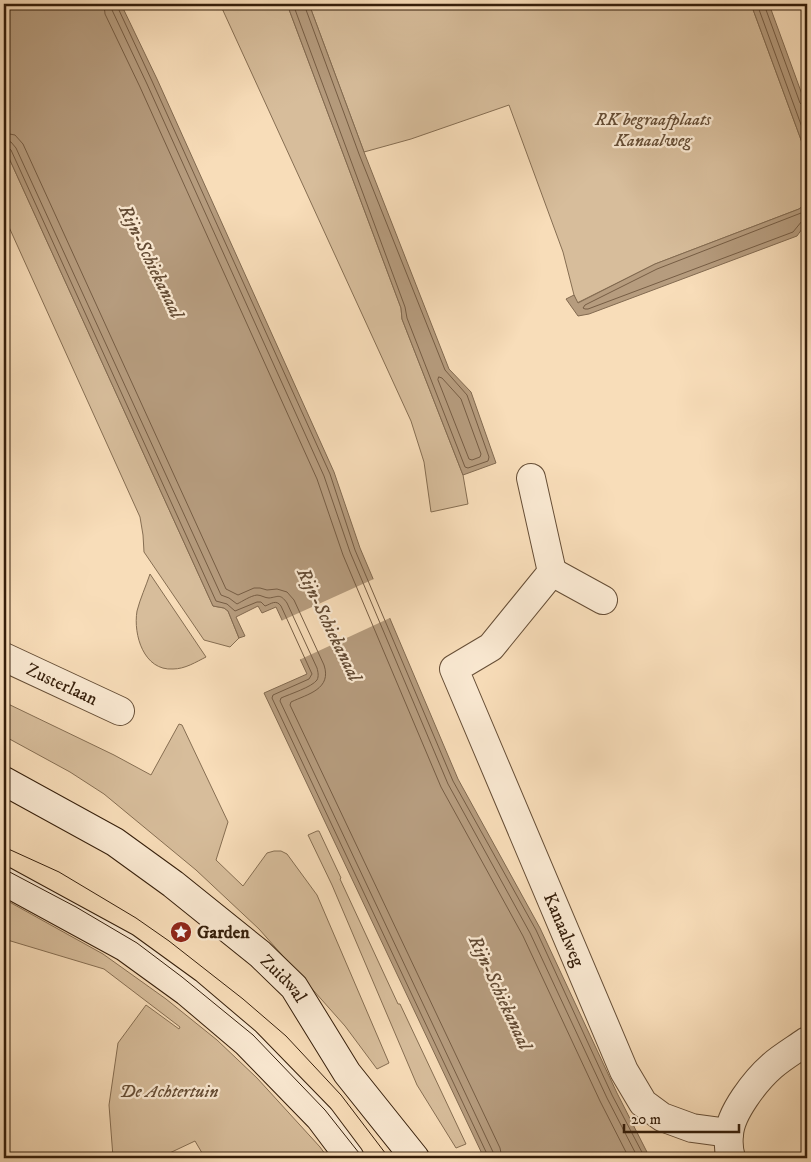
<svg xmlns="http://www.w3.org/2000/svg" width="811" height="1162" font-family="'IM FELL DW Pica',serif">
	<rect width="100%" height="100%" fill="#f8ddb9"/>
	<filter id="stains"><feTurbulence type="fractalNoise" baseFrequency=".004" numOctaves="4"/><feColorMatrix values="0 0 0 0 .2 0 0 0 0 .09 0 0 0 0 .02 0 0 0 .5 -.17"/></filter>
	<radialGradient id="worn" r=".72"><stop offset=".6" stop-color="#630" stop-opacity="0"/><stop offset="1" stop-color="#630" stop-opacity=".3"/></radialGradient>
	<path fill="#d7bd9b" stroke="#866e52" d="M 220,4 L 287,4 L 401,308 L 402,319 L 463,475 L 468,504 L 431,512 L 424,462 L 411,421 Z
		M 309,4 L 751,4 L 807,156 L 807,198 L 803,206 L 799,209 L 655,264 L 577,303 L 574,295 L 563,252 L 509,105 L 411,139 L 364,152 Z
		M 4,147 L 213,606 L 224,608 L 228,611 L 239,638 L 230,647 L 204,640 L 144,552 L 143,535 L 140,517 L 4,216 Z
		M 150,574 L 206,657 C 196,662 185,669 173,669 C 144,671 133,635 137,611 C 140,599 146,586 150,574 Z
		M 4,702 L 114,755 L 151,775 L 179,724 L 182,725 L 228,822 L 216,860 L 243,886 L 267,853 L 274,851 L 281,851 L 287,854 L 317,895 L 389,1063 L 377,1069 L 345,1026 L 259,929 L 196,870 L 104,794 L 70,772 L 4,736 Z
		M 317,831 L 319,831 L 341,878 L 340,879 L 398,1004 L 400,1004 L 466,1144 L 456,1148 L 417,1085 L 332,885 L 308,835 Z
		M 4,899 L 103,954 L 166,999 L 217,1040 L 257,1078 L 320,1147 L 328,1158 L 234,1158 L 233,1155 L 225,1158 L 205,1158 L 195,1141 L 159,1158 L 114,1158 L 113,1157 L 109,1105 L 118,1043 L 146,1005 L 179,1029 L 180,1027 L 104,969 L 4,939 Z"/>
	<path fill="#b69c7e" stroke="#826a50" d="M 4,4 L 121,4 L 157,79 L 334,472 L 360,548 L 458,779 L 540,928 L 617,1093 L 650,1158 L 484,1158 L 264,693 L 307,674 L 276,607 L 262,613 L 258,606 L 236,617 L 245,636 L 239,638 L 228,611 L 224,608 L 213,606 L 4,147 Z
		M 287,4 L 309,4 L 364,152 L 449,369 L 471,392 L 496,463 L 463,475 L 402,319 L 401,308 Z
		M 751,4 L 769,4 L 807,108 L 807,156 Z
		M 807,198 L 807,222 L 797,236 L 589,314 L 578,316 L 566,299 L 574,295 L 578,303 L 655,264 L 799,209 L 803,206 Z"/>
	<path fill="#f8ddb9" d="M 376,578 L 392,617 L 299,660 L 281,621 Z"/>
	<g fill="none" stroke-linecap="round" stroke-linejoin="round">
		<path stroke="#765d44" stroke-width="1" d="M 104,4 L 105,14 L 140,87 L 317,479 L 343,555 L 441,787 L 523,936 L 600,1101 L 629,1158
			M 111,4 L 112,10 L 147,84 L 324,476 L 350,552 L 448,784 L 530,933 L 607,1098 L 638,1158
			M 117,4 L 118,8 L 152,81 L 330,474 L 355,550 L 453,781 L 536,930 L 612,1095 L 645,1158
			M 293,4 L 405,307 L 407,318 L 465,467 L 468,468 L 488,461 L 489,457 L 467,395 L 445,370 L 359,154 L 305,7 L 304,4
			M 757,4 L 807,141
			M 765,4 L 765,7 L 800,103 L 803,106 L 807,107
			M 4,133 L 15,135 L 23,144 L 226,589 L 238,595 L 254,588 L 260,588 L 267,590 L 277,589 L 287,592 L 294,600 L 324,665 C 332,689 308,694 291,702 L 290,705 L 500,1148 L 502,1158
			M 4,140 L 11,142 L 16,148 L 221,595 L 229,598 L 237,604 C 243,601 250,596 257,595 C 261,595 265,598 269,598 C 278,597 280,593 287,603 L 317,668 C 318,672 319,676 317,680 C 312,687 290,694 281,698 L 280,701 L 493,1152 L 494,1158
			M 4,147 L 8,147 L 11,150 L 216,601 L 227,604 L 235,611 L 257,602 L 261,602 L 265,606 C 271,604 276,599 281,606 L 312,674 L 309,679 L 273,695 L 272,698 L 487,1154 L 488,1158
			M 807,209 L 801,213 L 657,269 L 585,305 L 583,308 L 585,309 L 588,309 L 793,232 L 802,221 L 807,219
			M 439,377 L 442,378 L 461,399 L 481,454 L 480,457 L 472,460 L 469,459 L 438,380 Z"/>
		<g stroke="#664e36" stroke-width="30">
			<g id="street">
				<path id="s1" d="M 531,478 L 552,572 L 491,647 L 454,669 L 624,1071 L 643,1103 L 662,1117 L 692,1128 L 729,1133"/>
				<path d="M 552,572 L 603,600"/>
				<path id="s2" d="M 4,657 L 120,711"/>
				<path d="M 731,1158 C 729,1151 728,1143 729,1135 C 730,1113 756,1080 772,1066 C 782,1057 796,1049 807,1041"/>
			</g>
		</g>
		<g stroke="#351e0a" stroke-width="30">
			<g id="secondary">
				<path id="s3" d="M 4,781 L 115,842 L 173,884 L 260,954 L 294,987 L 347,1073 L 415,1158"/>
				<path d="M 4,881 L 125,947 L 187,992 L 246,1042 L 320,1118 L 350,1158"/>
			</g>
		</g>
		<use href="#street" stroke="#fae9d2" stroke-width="28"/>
		<use href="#secondary" stroke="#fae9d2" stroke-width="28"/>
		<path stroke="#351e0a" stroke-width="1" d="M 4,847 L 59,872 L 136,918 L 169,941 L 243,999 L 286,1036 L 341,1095 L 389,1158
			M 4,869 L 76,907 L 137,943 L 182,977 L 253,1035 L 325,1110 L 363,1158"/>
	</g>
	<defs>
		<g id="sight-disc" transform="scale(1.125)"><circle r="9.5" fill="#8f2418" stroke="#fae9d2"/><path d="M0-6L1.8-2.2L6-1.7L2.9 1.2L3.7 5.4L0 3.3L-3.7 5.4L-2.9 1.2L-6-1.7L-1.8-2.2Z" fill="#fff"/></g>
	</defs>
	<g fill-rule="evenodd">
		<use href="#sight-disc" x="181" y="932"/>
	</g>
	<g text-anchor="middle" stroke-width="4.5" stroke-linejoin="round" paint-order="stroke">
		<g font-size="18" font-style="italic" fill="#664e36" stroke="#fae9d2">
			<text x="653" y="125">RK begraafplaats<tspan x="653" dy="21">Kanaalweg</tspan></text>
			<text x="169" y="1097">De Achtertuin</text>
		</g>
		<g font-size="18" fill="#351e0a" stroke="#fae9d2">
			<text dy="6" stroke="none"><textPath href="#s2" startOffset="64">Zusterlaan</textPath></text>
			<text dy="6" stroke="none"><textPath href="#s1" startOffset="519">Kanaalweg</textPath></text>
			<text dy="6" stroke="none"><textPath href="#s3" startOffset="344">Zuidwal</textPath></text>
		</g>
		<g font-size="18" font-weight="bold" fill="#351e0a" stroke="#fae9d2" text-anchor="start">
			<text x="197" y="938">Garden</text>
		</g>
		<g font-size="19" font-style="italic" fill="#624a33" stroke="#fae9d2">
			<text transform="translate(152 261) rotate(64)" y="7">Rijn-Schiekanaal</text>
			<text transform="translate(330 624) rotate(64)" y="7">Rijn-Schiekanaal</text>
			<text transform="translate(501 992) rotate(65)" y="7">Rijn-Schiekanaal</text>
		</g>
	</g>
	<rect width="811" height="1162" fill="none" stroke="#f8ddb9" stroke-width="20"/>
	<rect x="5" y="5" width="801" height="1152" fill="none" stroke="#351e0a" stroke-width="2.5"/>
	<rect x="10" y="10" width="791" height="1142" fill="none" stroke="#351e0a"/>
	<path d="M624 1124v8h115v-8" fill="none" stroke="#351e0a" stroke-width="2.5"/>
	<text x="631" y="1124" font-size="15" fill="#351e0a" stroke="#fae9d2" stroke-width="4" paint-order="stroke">20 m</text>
	<rect width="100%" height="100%" filter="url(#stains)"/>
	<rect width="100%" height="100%" fill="url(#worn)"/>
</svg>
